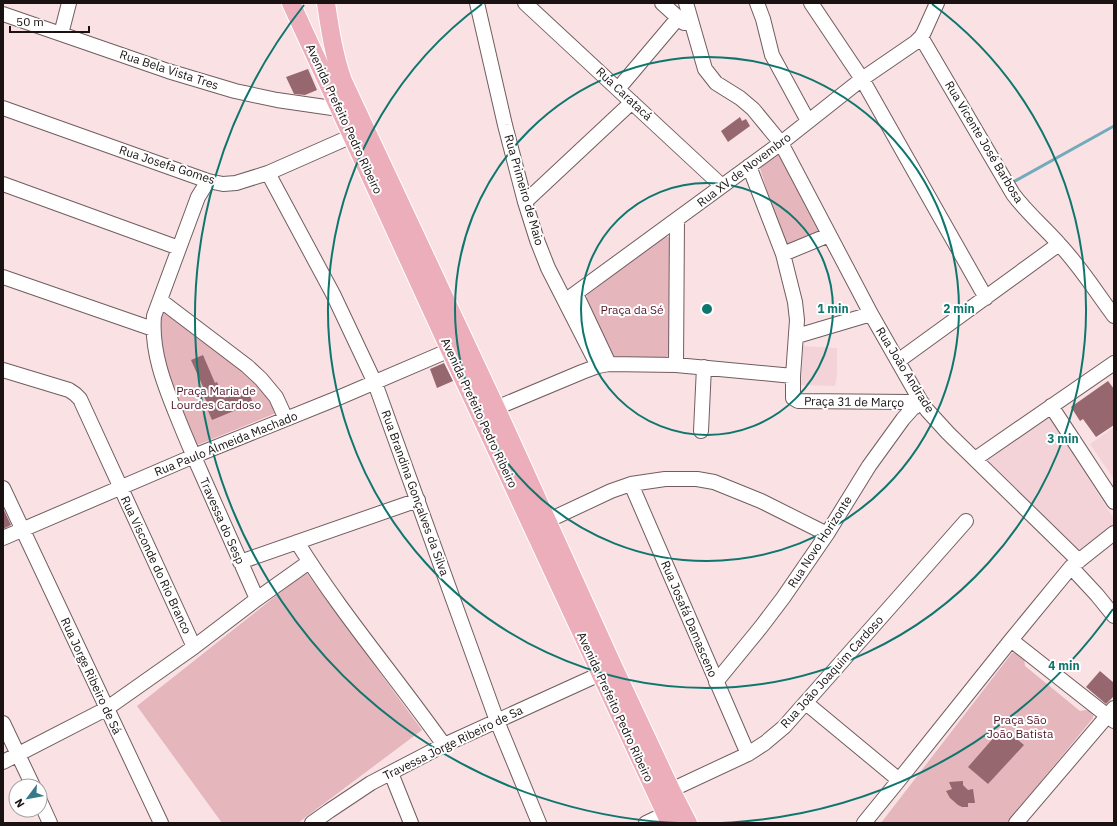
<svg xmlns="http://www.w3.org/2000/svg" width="1117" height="826" font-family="'IBM Plex Sans',sans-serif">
	<rect width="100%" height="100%" fill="#f9e1e4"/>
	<path fill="#f3d3d8" d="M 803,346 L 837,348 L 837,375 L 835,386 L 801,385 Z
		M 1046,412 L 1114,519 L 1114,524 L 1077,553 L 981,461 Z
		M 1114,427 L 1114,479 L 1090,444 Z"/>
	<path fill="#e5b6bc" d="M 781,153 L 819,232 L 784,245 L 759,165 Z
		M 664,236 L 669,237 L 671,241 L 673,351 L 665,358 L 612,357 L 586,305 L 587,295 Z
		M 168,311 L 262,387 L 276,413 L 195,446 L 165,369 L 160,331 L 159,317 L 163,313 Z
		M 306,572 L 422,730 L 298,823 L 222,823 L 137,706 Z
		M 1012,653 L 1019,653 L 1024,657 L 1025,666 L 1080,711 L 1085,710 L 1090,711 L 1093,715 L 1093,718 L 1007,823 L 881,823 Z"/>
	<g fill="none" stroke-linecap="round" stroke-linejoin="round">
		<path stroke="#74abbc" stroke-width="3" d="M 1015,181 L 1114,126"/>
	</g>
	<path fill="#97676f" d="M 308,69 L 317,90 L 305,95 L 294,94 L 286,77 Z
		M 740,117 L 742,121 L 746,119 L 750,126 L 728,142 L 721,131 Z
		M 203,355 L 215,383 L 217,382 L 224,398 L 247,389 L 253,403 L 212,420 L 206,406 L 208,405 L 201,390 L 204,389 L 191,360 Z
		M 444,363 L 453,381 L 437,388 L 430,369 Z
		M 1108,381 L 1114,389 L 1114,425 L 1096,437 L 1083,419 L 1080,421 L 1071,407 Z
		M 3,508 L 11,525 L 3,529 Z
		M 1100,671 L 1114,683 L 1114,696 L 1106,704 L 1086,687 Z
		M 1003,727 L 1024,745 L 988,784 L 968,767 Z
		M 963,781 L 963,785 L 968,790 L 973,789 L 975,803 L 968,803 L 968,807 L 962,807 L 958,805 L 950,798 L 946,791 L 952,789 L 949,782 Z"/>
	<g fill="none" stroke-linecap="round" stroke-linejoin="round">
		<g stroke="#715d60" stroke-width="16">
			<path id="minor" d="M 477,3 L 505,125 L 525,202 L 537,240 L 548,268 L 598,366
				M 525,3 L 722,186
				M 662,3 L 684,23
				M 686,3 L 705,69 L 716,83 L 740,98 L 753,109 L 781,143 L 871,314 L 920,400 L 927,410 L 948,433 L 1079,561
				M 757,3 L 763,19 L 772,55 L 808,121
				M 811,3 L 862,79 L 986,298
				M 3,14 L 168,71 L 235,91 L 277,100 L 339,109
				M 61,34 L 69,3
				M 921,37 L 1013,194 C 1027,213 1044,227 1059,244 C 1080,266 1096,292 1114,316
				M 618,89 L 678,18
				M 3,108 L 208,181 L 223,184 L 236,183 L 268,173 L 352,136
				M 749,166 L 783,254 L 795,302 L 797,320 L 793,376 L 793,398 L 798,401 L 908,402 L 915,407
				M 268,173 L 333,294 L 375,383 L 497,721 L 539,823
				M 208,181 L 198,197 L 154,316 C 151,351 164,384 177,416 C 185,436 194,457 203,477 C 221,518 239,559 257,599
				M 3,184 L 179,248
				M 525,202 L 632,102
				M 783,254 L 829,235
				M 3,277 L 153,329
				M 576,294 L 609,364
				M 160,300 L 247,366 L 261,379 L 276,397 L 286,419
				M 565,301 L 781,143 L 862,79 L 916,42 L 921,37 L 924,32 L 937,3
				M 797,336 L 871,314
				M 898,361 L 1059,244
				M 676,365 L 677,220
				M 3,370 L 69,390 L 75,394 L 80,399 L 194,647 L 106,709 L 3,762
				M 1051,406 L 1114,502
				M 496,408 L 582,372 L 598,366 L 609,364 L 676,365 L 793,376
				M 701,431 L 704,367
				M 975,459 L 1114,363
				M 631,484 L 748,754
				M 3,488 L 161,823
				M 547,521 L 611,491 L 631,484 L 665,479 L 697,479 L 714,482 L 761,501 L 827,534
				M 3,538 L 194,456 L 338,398 L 450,350
				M 297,542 C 341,613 396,677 444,745
				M 240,562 L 418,500
				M 1071,567 L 1097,595 L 1114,616
				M 1011,640 L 1114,721
				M 194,647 L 257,599 L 309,562
				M 716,682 L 761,627 L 783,598 L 827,534 L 869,466 L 903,419 L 920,400
				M 806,703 L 899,780
				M 3,723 L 33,786
				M 391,773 L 411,823
				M 671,790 L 748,754 L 765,743 L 784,727 L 966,521
				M 40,801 L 50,823
				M 312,823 L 329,811 L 371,783 L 444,745 L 600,674
				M 646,823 L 665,814
				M 864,823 L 899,780 L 1011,640 L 1071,567 L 1114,533
				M 1016,823 L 1114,708"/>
		</g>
		<g stroke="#fff" stroke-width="20">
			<path id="major" d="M 291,3 L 450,350 L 670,823
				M 326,3 C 330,30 334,56 343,81 L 496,408 L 612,664 L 671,790 L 688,823"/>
		</g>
		<use href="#minor" stroke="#fff" stroke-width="14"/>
		<use href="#major" stroke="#ecaeba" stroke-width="18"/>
	</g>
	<g fill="none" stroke="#0f766e" stroke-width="2">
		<circle cx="707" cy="309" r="126"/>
		<circle cx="707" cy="309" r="252"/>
		<path d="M932 4A379 379 0 1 1 482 4"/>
		<path d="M1113 609A505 505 0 1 1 304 5"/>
	</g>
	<g text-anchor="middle" stroke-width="4" stroke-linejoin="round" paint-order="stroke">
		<g font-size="12" fill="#191112" stroke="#fff">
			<text transform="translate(169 70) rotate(18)" y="4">Rua Bela Vista Tres</text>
			<text transform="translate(624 94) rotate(43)" y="4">Rua Caratacá</text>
			<text transform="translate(344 119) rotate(65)" y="4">Avenida Prefeito Pedro Ribeiro</text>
			<text transform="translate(984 142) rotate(59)" y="4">Rua Vicente José Barbosa</text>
			<text transform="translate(167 165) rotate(18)" y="4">Rua Josefa Gomes</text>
			<text transform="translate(744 170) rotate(-37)" y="4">Rua XV de Novembro</text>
			<text transform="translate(524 190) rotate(74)" y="4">Rua Primeiro de Maio</text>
			<text transform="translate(905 370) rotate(58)" y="4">Rua João Andrade</text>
			<text transform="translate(854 402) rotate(1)" y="4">Praça 31 de Março</text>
			<text transform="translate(479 413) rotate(65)" y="4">Avenida Prefeito Pedro Ribeiro</text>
			<text transform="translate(226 444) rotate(-22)" y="4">Rua Paulo Almeida Machado</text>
			<text transform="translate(415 493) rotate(70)" y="4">Rua Brandina Gonçalves da Silva</text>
			<text transform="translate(222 521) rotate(66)" y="4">Travessa do Sesp</text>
			<text transform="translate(820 542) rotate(-57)" y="4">Rua Novo Horizonte</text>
			<text transform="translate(156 565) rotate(65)" y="4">Rua Visconde do Rio Branco</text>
			<text transform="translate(689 619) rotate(67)" y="4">Rua Josafá Damasceno</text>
			<text transform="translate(832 672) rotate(-48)" y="4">Rua João Joaquim Cardoso</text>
			<text transform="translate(91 676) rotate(65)" y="4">Rua Jorge Ribeiro de Sá</text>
			<text transform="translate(615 707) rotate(65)" y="4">Avenida Prefeito Pedro Ribeiro</text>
			<text transform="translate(453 743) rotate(-26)" y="4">Travessa Jorge Ribeiro de Sa</text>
		</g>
		<g font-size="12" fill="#531526" stroke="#fff">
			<text x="632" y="314">Praça da Sé</text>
			<text x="216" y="395">Praça Maria de<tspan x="216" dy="14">Lourdes Cardoso</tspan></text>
			<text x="1020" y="724">Praça São<tspan x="1020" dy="14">João Batista</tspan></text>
		</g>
	</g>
	<circle cx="707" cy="309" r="6" fill="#0f766e" stroke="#fff" stroke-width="2"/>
	<g font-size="12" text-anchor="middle" font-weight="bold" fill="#0f766e" stroke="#fff" stroke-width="4" stroke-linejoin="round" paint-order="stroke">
		<text x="833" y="313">1 min</text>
		<text x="959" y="313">2 min</text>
		<text x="1063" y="443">3 min</text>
		<text x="1064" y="670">4 min</text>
	</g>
	<rect width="1117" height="826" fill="none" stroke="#191112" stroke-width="8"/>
	<g transform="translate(28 798) rotate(238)"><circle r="19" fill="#ffffff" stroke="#a3a0a0"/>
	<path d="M0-3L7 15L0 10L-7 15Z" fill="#37788b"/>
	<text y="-6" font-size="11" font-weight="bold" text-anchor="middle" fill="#191112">N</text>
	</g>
	<path d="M10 26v6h79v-6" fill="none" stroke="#191112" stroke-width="2"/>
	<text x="16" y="26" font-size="12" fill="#191112" stroke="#ffffff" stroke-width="3" paint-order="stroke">50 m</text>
</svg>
